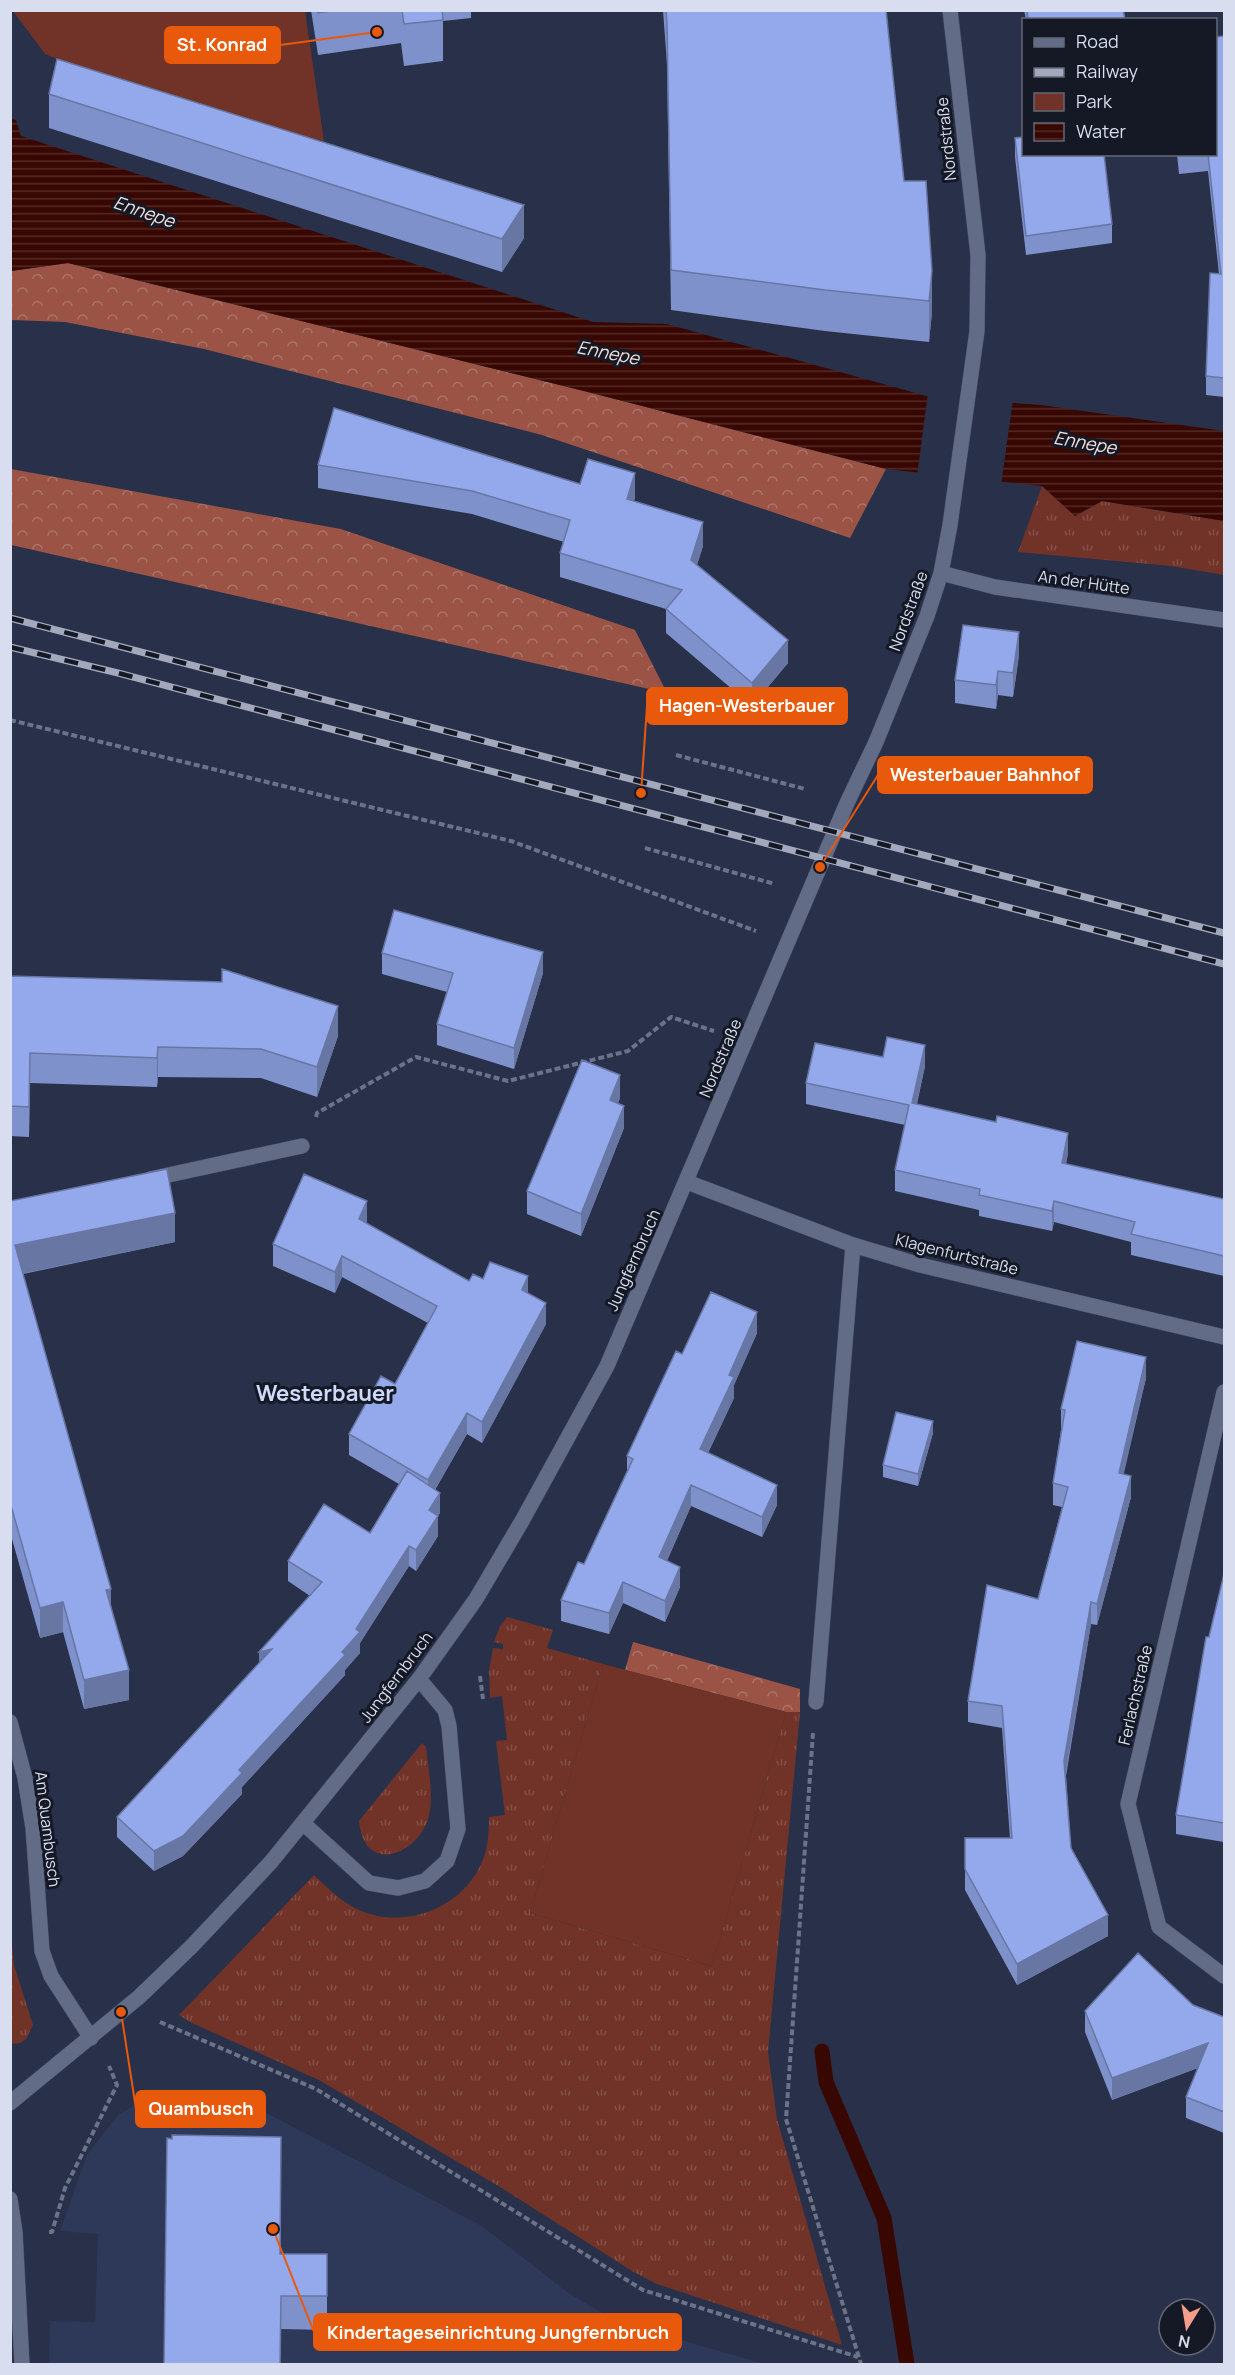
<svg xmlns="http://www.w3.org/2000/svg" width="1235" height="2375" font-family="Manrope,sans-serif">
	<defs>
		<pattern id="grass-tufts" width="24" height="20" patternUnits="userSpaceOnUse" patternTransform="scale(1.5)"><rect width="24" height="20" fill="#713328"/><path d="M3 7l-1-3M5 7V3M7 7l1-3M15 17l-1-3M17 17v-4M19 17l1-3" fill="none" stroke="#845048"/></pattern>
		<pattern id="forest-crowns" width="20" height="18" patternUnits="userSpaceOnUse" patternTransform="scale(1.5)"><rect width="20" height="18" fill="#9a5345"/><path d="M2 6a3 3 0 1 1 6 0M12 15a3 3 0 1 1 6 0" fill="none" stroke="#ac7369"/></pattern>
		<pattern id="water-rules" width="6" height="5" patternUnits="userSpaceOnUse" patternTransform="scale(1.5)"><rect width="6" height="5" fill="#380702"/><path d="M0 2.5h6" fill="none" stroke="#542b27"/></pattern>
	</defs>
	<rect width="100%" height="100%" fill="#28304a"/>
	<path fill="#2e3858" d="M 205,2090 L 246,2102 L 482,2226 L 570,2294 L 618,2322 L 765,2364 L 49,2364 L 50,2321 L 95,2322 L 98,2234 L 60,2231 L 87,2155 L 118,2115 L 159,2091 Z"/>
	<path fill="url(#grass-tufts)" d="M 1042,486 L 1075,516 L 1102,501 L 1224,521 L 1224,575 L 1171,566 L 1018,552 Z
		M 507,1617 L 553,1630 L 547,1648 L 603,1664 L 530,1913 L 712,1966 L 786,1712 L 800,1712 L 768,2052 L 777,2119 L 842,2345 L 657,2284 L 632,2271 L 500,2187 L 319,2080 L 192,2023 L 179,2015 L 314,1875 C 326,1886 338,1899 353,1907 C 399,1932 461,1911 482,1862 C 488,1848 489,1832 489,1817 L 505,1815 L 496,1741 L 507,1740 L 502,1696 L 490,1698 L 489,1670 L 493,1648 L 503,1649 L 503,1644 L 494,1642 L 500,1626 Z
		M 422,1743 L 426,1747 C 428,1768 434,1794 429,1816 C 419,1855 364,1876 359,1821 Z
		M 11,1933 L 14,1965 L 33,2025 L 26,2039 L 20,2043 L 10,2044 Z"/>
	<path fill="url(#forest-crowns)" d="M 68,263 L 584,391 L 886,469 L 850,538 L 542,435 L 204,349 L 65,322 L 11,320 L 11,271 Z
		M 11,469 L 341,529 L 635,630 L 667,693 L 11,545 Z
		M 633,1642 L 800,1689 L 800,1712 L 786,1712 L 625,1670 Z"/>
	<path fill="#713328" d="M 13,11 L 305,11 L 324,141 L 129,90 L 45,54 Z
		M 603,1664 L 786,1712 L 712,1966 L 530,1913 Z"/>
	<path fill="url(#water-rules)" d="M 10,119 L 16,120 L 21,136 L 593,322 L 667,324 L 930,397 L 1041,405 L 1224,431 L 1224,521 L 1102,501 L 1075,516 L 1042,486 L 886,469 L 584,391 L 68,263 L 11,271 Z"/>
	<path fill="#28304a" d="M 928,393 L 1013,400 L 1001,485 L 917,476 Z"/>
	<g fill="none" stroke-linecap="round" stroke-linejoin="round">
		<path stroke="#380702" stroke-width="15" d="M 822,2051 L 826,2082 L 884,2218 L 907,2364"/>
		<g stroke="#444c64" stroke-width="16">
			<path id="minor" d="M 941,573 L 995,587 L 1224,620
				M 150,1179 L 302,1146
				M 687,1182 L 853,1245 L 920,1265 L 1224,1337
				M 1224,1392 L 1128,1804 L 1159,1927 L 1224,1976
				M 816,1702 L 853,1245
				M 10,1722 L 25,1778 L 33,1828 L 42,1951 L 51,1976 L 91,2038
				M 304,1824 L 369,1883 L 398,1888 L 425,1881 L 447,1861 L 458,1829 L 449,1726 L 445,1710 L 419,1679
				M 10,2103 L 139,1997 L 192,1946 L 271,1862 L 419,1679 L 476,1599 L 522,1521 L 607,1366 L 847,803 L 876,742 L 927,616 L 941,573 L 950,525 L 977,331 L 978,255 L 950,10
				M 10,2199 L 15,2232 L 22,2364"/>
		</g>
		<path stroke="#6b7389" stroke-width="4" stroke-dasharray="6 3" stroke-linecap="butt" d="M 10,720 L 511,841 L 756,931
			M 676,755 L 805,789
			M 645,848 L 775,884
			M 316,1117 L 317,1113 L 416,1057 L 508,1081 L 628,1051 L 671,1017 L 714,1031
			M 480,1676 L 483,1699
			M 813,1733 L 786,2119 L 861,2364
			M 160,2022 L 316,2089 L 643,2290 L 858,2357
			M 49,2232 L 52,2232 L 65,2188 L 117,2085 L 109,2066"/>
		<use href="#minor" stroke="#636c87" stroke-width="15"/>
		<g stroke="#a3a9bd" stroke-width="7">
			<path id="rail" d="M 10,618 L 1224,933
				M 10,647 L 118,673 L 1224,964"/>
		</g>
		<use href="#rail" stroke="#151925" stroke-width="4.5" stroke-dasharray="14" stroke-linecap="butt"/>
	</g>
	<path fill="#7f91ca" d="M 311,10 L 471,10 L 471,18 L 443,21 L 443,61 L 404,66 L 401,43 L 318,55 Z
		M 663,10 L 886,10 L 904,181 L 932,312 L 929,342 L 825,331 L 671,310 L 667,65 Z
		M 1024,10 L 1124,10 L 1125,20 L 1026,20 Z
		M 1224,36 L 1224,397 L 1206,395 L 1206,376 L 1219,274 L 1208,171 L 1179,174 L 1177,154 L 1215,154 Z
		M 49,94 L 524,238 L 502,272 L 49,128 Z
		M 1015,138 L 1112,224 L 1112,243 L 1026,255 L 1015,157 Z
		M 318,465 L 580,484 L 635,497 L 634,501 L 703,546 L 697,565 L 788,663 L 752,706 L 666,633 L 666,609 L 560,577 L 560,553 L 564,542 L 472,514 L 318,488 Z
		M 1019,655 L 1013,697 L 998,695 L 996,709 L 955,703 L 955,680 Z
		M 382,953 L 543,973 L 514,1069 L 437,1045 L 437,1024 L 447,992 L 382,974 Z
		M 10,976 L 338,1036 L 317,1097 L 261,1078 L 158,1077 L 157,1087 L 30,1083 L 29,1137 L 10,1136 Z
		M 925,1066 L 917,1104 L 1068,1153 L 1066,1164 L 1224,1199 L 1224,1276 L 1131,1255 L 1131,1242 L 1054,1222 L 1052,1231 L 979,1216 L 979,1210 L 895,1191 L 895,1170 L 905,1125 L 806,1104 L 806,1083 Z
		M 620,1098 L 618,1103 L 624,1128 L 581,1236 L 527,1214 L 527,1191 Z
		M 10,1201 L 175,1242 L 23,1274 L 111,1605 L 129,1700 L 84,1709 L 63,1632 L 40,1638 L 10,1532 Z
		M 367,1222 L 366,1223 L 469,1281 L 483,1279 L 528,1293 L 546,1324 L 482,1443 L 467,1434 L 435,1490 L 440,1513 L 438,1516 L 438,1536 L 416,1571 L 409,1566 L 360,1643 L 360,1653 L 345,1670 L 345,1675 L 242,1787 L 242,1794 L 183,1856 L 154,1871 L 117,1837 L 117,1817 L 259,1663 L 310,1596 L 288,1581 L 288,1561 L 370,1533 L 399,1484 L 349,1455 L 349,1434 L 395,1384 L 428,1323 L 342,1277 L 335,1293 L 273,1266 L 273,1244 Z
		M 757,1333 L 734,1385 L 734,1398 L 708,1453 L 777,1505 L 762,1537 L 691,1506 L 667,1561 L 680,1587 L 665,1622 L 623,1603 L 609,1634 L 561,1621 L 561,1600 L 584,1564 L 627,1471 L 627,1456 L 682,1354 Z
		M 1146,1378 L 1123,1474 L 1131,1497 L 1097,1625 L 1091,1624 L 1066,1776 L 1071,1848 L 1108,1936 L 1017,1985 L 965,1890 L 965,1838 L 1010,1838 L 1002,1728 L 968,1722 L 968,1701 L 1038,1599 L 1062,1507 L 1053,1505 L 1053,1483 L 1061,1430 L 1061,1409 Z
		M 933,1433 L 918,1486 L 883,1477 L 883,1465 Z
		M 1224,1574 L 1224,1842 L 1176,1834 L 1176,1815 L 1209,1637 Z
		M 1193,2005 L 1224,2017 L 1224,2133 L 1186,2118 L 1186,2097 L 1198,2068 L 1112,2100 L 1085,2032 L 1085,2011 Z
		M 280,2254 L 327,2254 L 327,2330 L 281,2329 L 280,2364 L 164,2364 Z"/>
	<path fill="#6876a4" d="M 524,205 L 524,238 L 502,272 L 502,239 Z
		M 932,271 L 932,312 L 929,342 L 929,301 Z
		M 635,473 L 635,497 L 627,522 L 627,499 Z
		M 703,522 L 703,546 L 691,583 L 691,560 Z
		M 1019,632 L 1019,655 L 1013,697 L 1013,673 Z
		M 788,640 L 788,663 L 752,706 L 752,683 Z
		M 998,671 L 998,695 L 996,709 L 996,685 Z
		M 543,952 L 543,973 L 514,1069 L 514,1048 Z
		M 338,1006 L 338,1036 L 317,1097 L 317,1067 Z
		M 925,1045 L 925,1066 L 912,1124 L 912,1103 Z
		M 158,1047 L 158,1077 L 157,1087 L 157,1058 Z
		M 30,1053 L 30,1083 L 29,1137 L 29,1107 Z
		M 620,1075 L 620,1098 L 610,1122 L 610,1100 Z
		M 624,1106 L 624,1128 L 581,1236 L 581,1214 Z
		M 1068,1133 L 1068,1153 L 1062,1184 L 1062,1163 Z
		M 367,1201 L 367,1222 L 359,1240 L 359,1219 Z
		M 1054,1201 L 1054,1222 L 1052,1231 L 1052,1211 Z
		M 175,1213 L 175,1242 L 15,1275 L 15,1245 Z
		M 342,1256 L 342,1277 L 335,1293 L 335,1272 Z
		M 528,1276 L 528,1297 L 522,1290 Z
		M 546,1303 L 546,1324 L 482,1443 L 482,1422 Z
		M 757,1312 L 757,1333 L 734,1385 L 734,1398 L 700,1470 L 700,1449 L 729,1375 Z
		M 1146,1357 L 1146,1378 L 1119,1495 L 1119,1473 Z
		M 467,1413 L 467,1434 L 428,1501 L 428,1480 Z
		M 933,1421 L 933,1433 L 918,1486 L 918,1474 Z
		M 1131,1476 L 1131,1497 L 1097,1625 L 1097,1604 Z
		M 691,1485 L 691,1506 L 659,1578 L 659,1557 Z
		M 777,1485 L 777,1505 L 762,1537 L 762,1517 Z
		M 440,1493 L 440,1513 L 438,1516 L 438,1536 L 416,1571 L 416,1550 L 429,1510 Z
		M 409,1546 L 409,1566 L 360,1643 L 360,1653 L 345,1670 L 345,1675 L 242,1787 L 242,1794 L 183,1856 L 154,1871 L 154,1851 L 239,1770 L 342,1652 Z
		M 680,1567 L 680,1587 L 665,1622 L 665,1601 Z
		M 623,1582 L 623,1603 L 609,1634 L 609,1613 Z
		M 111,1589 L 111,1618 L 106,1590 Z
		M 63,1602 L 63,1632 L 40,1638 L 40,1608 Z
		M 1091,1602 L 1091,1624 L 1064,1783 L 1064,1761 Z
		M 272,1649 L 259,1672 L 259,1652 Z
		M 129,1670 L 129,1700 L 84,1709 L 84,1680 Z
		M 1108,1915 L 1108,1936 L 1017,1985 L 1017,1964 Z
		M 1208,2043 L 1208,2064 L 1112,2100 L 1112,2078 Z"/>
	<path fill="#94a9eb" stroke="#6876a4" stroke-width="1.5" d="M 317,10 L 338,10 L 318,13 Z
		M 402,10 L 442,10 L 443,20 L 404,24 Z
		M 666,10 L 886,10 L 904,181 L 926,181 L 932,271 L 929,301 L 825,290 L 671,270 L 667,24 Z
		M 1027,10 L 1123,10 L 1125,20 L 1028,20 Z
		M 1224,36 L 1224,378 L 1206,376 L 1210,273 L 1221,274 L 1208,154 L 1215,154 L 1215,37 Z
		M 57,59 L 524,205 L 502,239 L 49,94 Z
		M 1023,137 L 1023,154 L 1104,154 L 1112,224 L 1026,236 L 1015,138 Z
		M 334,408 L 580,484 L 588,459 L 635,473 L 627,499 L 703,522 L 691,560 L 788,640 L 752,683 L 666,609 L 682,590 L 560,553 L 570,520 L 472,491 L 318,465 Z
		M 963,625 L 1019,632 L 1013,673 L 998,671 L 996,685 L 955,680 Z
		M 394,910 L 543,952 L 514,1048 L 437,1024 L 453,973 L 382,953 Z
		M 222,969 L 338,1006 L 317,1067 L 261,1049 L 158,1047 L 157,1058 L 30,1053 L 29,1107 L 10,1106 L 10,976 L 222,982 Z
		M 887,1037 L 925,1045 L 912,1103 L 996,1122 L 997,1116 L 1068,1133 L 1062,1163 L 1224,1199 L 1224,1256 L 1131,1234 L 1135,1222 L 1054,1201 L 1052,1211 L 979,1195 L 980,1189 L 895,1170 L 909,1105 L 806,1083 L 815,1043 L 883,1057 Z
		M 582,1060 L 620,1075 L 610,1100 L 624,1106 L 581,1214 L 527,1191 Z
		M 167,1169 L 175,1213 L 15,1245 L 111,1589 L 106,1590 L 129,1670 L 84,1680 L 63,1602 L 40,1608 L 10,1502 L 10,1201 Z
		M 304,1174 L 367,1201 L 359,1219 L 469,1281 L 473,1274 L 483,1279 L 490,1262 L 528,1276 L 522,1290 L 546,1303 L 482,1422 L 467,1413 L 428,1480 L 349,1434 L 381,1376 L 395,1384 L 437,1306 L 342,1256 L 335,1272 L 273,1244 Z
		M 711,1292 L 757,1312 L 729,1375 L 734,1377 L 700,1449 L 777,1485 L 762,1517 L 691,1485 L 659,1557 L 680,1567 L 665,1601 L 623,1582 L 609,1613 L 561,1600 L 578,1562 L 584,1564 L 633,1459 L 627,1456 L 676,1351 L 682,1354 Z
		M 1077,1341 L 1146,1357 L 1119,1473 L 1131,1476 L 1097,1604 L 1091,1602 L 1064,1761 L 1071,1848 L 1108,1915 L 1017,1964 L 965,1869 L 965,1838 L 1012,1838 L 1002,1706 L 968,1701 L 987,1585 L 1038,1599 L 1068,1487 L 1053,1483 L 1065,1410 L 1061,1409 Z
		M 896,1412 L 933,1421 L 918,1474 L 883,1465 Z
		M 407,1471 L 440,1493 L 429,1510 L 438,1516 L 416,1550 L 409,1546 L 356,1629 L 360,1632 L 342,1652 L 345,1655 L 239,1770 L 242,1773 L 183,1836 L 154,1851 L 117,1817 L 272,1649 L 259,1652 L 322,1582 L 288,1561 L 324,1504 L 370,1533 Z
		M 1224,1574 L 1224,1823 L 1176,1815 L 1206,1637 L 1209,1637 Z
		M 1138,1953 L 1193,2005 L 1224,2017 L 1224,2112 L 1186,2097 L 1208,2043 L 1112,2078 L 1085,2011 Z
		M 172,2135 L 281,2137 L 280,2254 L 327,2254 L 327,2296 L 281,2296 L 280,2364 L 164,2364 L 167,2138 L 172,2139 Z"/>
	<g text-anchor="middle" stroke-width="6" stroke-linejoin="round" paint-order="stroke">
		<g font-size="16" fill="#d8deef" stroke="#151925">
			<text transform="translate(946 139) rotate(-96)" y="6">Nordstraße</text>
			<text transform="translate(1084 582) rotate(8)" y="6">An der Hütte</text>
			<text transform="translate(908 611) rotate(-70)" y="6">Nordstraße</text>
			<text transform="translate(720 1058) rotate(-67)" y="6">Nordstraße</text>
			<text transform="translate(957 1254) rotate(14)" y="6">Klagenfurtstraße</text>
			<text transform="translate(633 1260) rotate(-66)" y="6">Jungfernbruch</text>
			<text transform="translate(396 1677) rotate(-53)" y="6">Jungfernbruch</text>
			<text transform="translate(1135 1695) rotate(-77)" y="6">Ferlachstraße</text>
			<text transform="translate(48 1829) rotate(83)" y="6">Am Quambusch</text>
		</g>
		<g font-size="18" font-style="italic" fill="#f4ded9" stroke="#151925">
			<text transform="translate(144 212) rotate(19)" y="6">Ennepe</text>
			<text transform="translate(608 353) rotate(11)" y="6">Ennepe</text>
			<text transform="translate(1085 443) rotate(10)" y="6">Ennepe</text>
		</g>
		<g font-size="22" font-weight="bold" fill="#cedafc" stroke="#151925">
			<text x="325" y="1401">Westerbauer</text>
		</g>
	</g>
	<path fill="none" stroke="#e8590c" stroke-width="2" d="M377 32L280 45M641 793L647 706M820 867L878 775M121 2012L136 2109M273 2229L314 2332"/>
	<g fill="#e8590c" stroke="#151925" stroke-width="2">
		<circle cx="377" cy="32" r="6"/>
		<circle cx="641" cy="793" r="6"/>
		<circle cx="820" cy="867" r="6"/>
		<circle cx="121" cy="2012" r="6"/>
		<circle cx="273" cy="2229" r="6"/>
	</g>
	<g fill="#e8590c" stroke="#e8590c" stroke-width="2">
		<rect x="165" y="27" width="115" height="36" rx="6"/>
		<rect x="647" y="688" width="200" height="36" rx="6"/>
		<rect x="878" y="757" width="214" height="36" rx="6"/>
		<rect x="136" y="2091" width="129" height="36" rx="6"/>
		<rect x="314" y="2314" width="367" height="36" rx="6"/>
	</g>
	<g font-size="18" text-anchor="middle" font-weight="bold" fill="#fff">
		<text x="222" y="51">St. Konrad</text>
		<text x="747" y="712">Hagen-Westerbauer</text>
		<text x="985" y="781">Westerbauer Bahnhof</text>
		<text x="201" y="2115">Quambusch</text>
		<text x="498" y="2339">Kindertageseinrichtung Jungfernbruch</text>
	</g>
	<rect width="1235" height="2375" fill="none" stroke="#d8deef" stroke-width="24"/>
	<rect x="1022" y="18" width="195" height="138" fill="#151925" stroke="#636876" stroke-width="1.5"/>
	<rect x="1034" y="38" width="30" height="9" fill="#636c87" stroke="#636876" stroke-width="1.5"/>
	<text x="1076" y="48" font-size="18" fill="#d8deef">Road</text>
	<rect x="1034" y="68" width="30" height="9" fill="#a3a9bd" stroke="#636876" stroke-width="1.5"/>
	<text x="1076" y="78" font-size="18" fill="#d8deef">Railway</text>
	<rect x="1034" y="93" width="30" height="18" fill="#713328" stroke="#636876" stroke-width="1.5"/>
	<text x="1076" y="108" font-size="18" fill="#d8deef">Park</text>
	<rect x="1034" y="123" width="30" height="18" fill="url(#water-rules)" stroke="#636876" stroke-width="1.5"/>
	<text x="1076" y="138" font-size="18" fill="#d8deef">Water</text>
	<g transform="translate(1187 2327) rotate(191)"><circle r="28" fill="#151925" stroke="#636876" stroke-width="1.5"/>
	<path d="M0-4.5L10 22L0 15L-10 22Z" fill="#f49d8b"/>
	<text y="-9" font-size="16" font-weight="bold" text-anchor="middle" fill="#d8deef">N</text>
	</g>
</svg>
